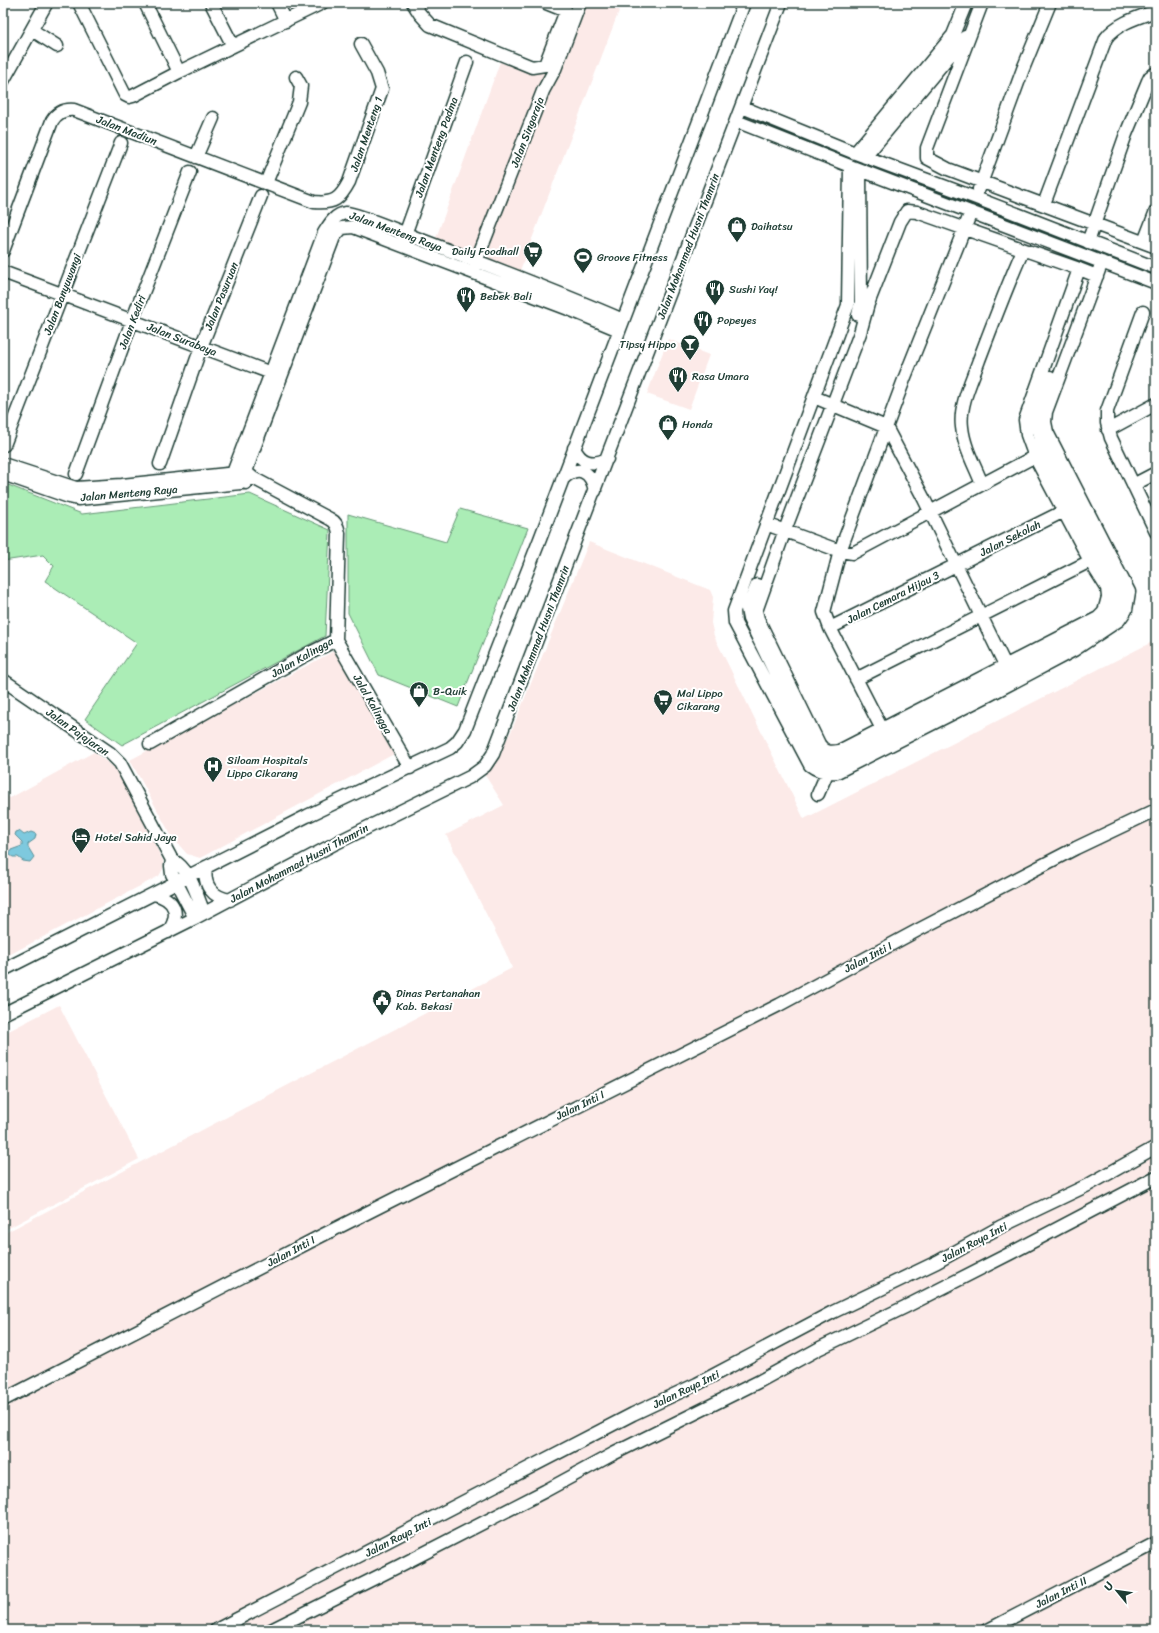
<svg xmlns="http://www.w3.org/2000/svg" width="1159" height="1633" font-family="Sriracha,sans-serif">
	<rect width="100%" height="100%" fill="#fff"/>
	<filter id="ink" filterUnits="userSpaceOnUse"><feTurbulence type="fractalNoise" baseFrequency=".025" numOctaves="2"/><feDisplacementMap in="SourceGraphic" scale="8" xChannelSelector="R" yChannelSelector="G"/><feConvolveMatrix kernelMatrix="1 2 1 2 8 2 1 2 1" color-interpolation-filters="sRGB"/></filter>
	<g filter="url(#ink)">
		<path fill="#fceae8" d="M 561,3 L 622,3 L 519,273 L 436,238 L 500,62 L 533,74 Z
			M 668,339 L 709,355 L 689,409 L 647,394 Z
			M 589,542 L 710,590 L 713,597 L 711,623 L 714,636 L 804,819 L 1156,640 L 1156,1630 L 7,1630 L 3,1621 L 3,1234 L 512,968 L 505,951 L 446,835 L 504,805 L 483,772 L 493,763 L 511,732 Z
			M 338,649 L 394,754 L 200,858 L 187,854 L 172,837 L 130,760 Z
			M 94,752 L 117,770 L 156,847 L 163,861 L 163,869 L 159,876 L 3,958 L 3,793 L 10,798 Z
			M 59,1005 L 139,1159 L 3,1231 L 3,1034 Z"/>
		<path fill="#abedb6" stroke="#659575" d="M 3,483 L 82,514 L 250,494 L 330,530 L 325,636 L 122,745 L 85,719 L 137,643 L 45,581 L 54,566 L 43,555 L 3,561 Z
			M 460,509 L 528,528 L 458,707 L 379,675 L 348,613 L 348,514 L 446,542 Z"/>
		<path fill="#7ec9de" stroke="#58919a" d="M 19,831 L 24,835 L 31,832 L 36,834 L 35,839 L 28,844 L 28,847 L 34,857 L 30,862 L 23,861 L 18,857 L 13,857 L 10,855 L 11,850 L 22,846 L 22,842 L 15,835 L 16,832 Z"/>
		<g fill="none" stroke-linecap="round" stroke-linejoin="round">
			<g stroke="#1f3d34" stroke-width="15">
				<path id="minor" d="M 79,3 L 125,95 L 129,97 L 133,96 L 179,72 L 322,3
					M 145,3 L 179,72
					M 211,3 L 233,46
					M 277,3 L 286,21
					M 413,3 L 420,14 L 430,25 L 532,67 L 545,65 L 566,11 L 546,3
					M 982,3 L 927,148 L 927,158 L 948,169 L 1156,247
					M 32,30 L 57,46
					M 3,81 L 46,4
					M 742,107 L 855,153 L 976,198 L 1156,268
					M 736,121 L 850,166 L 1156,283
					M 855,153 L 953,35 L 966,3
					M 196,157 L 213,118
					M 865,157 L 965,37
					M 850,166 L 848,305 L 734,611 L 735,623 L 810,765 C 819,772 827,773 837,772 L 989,695 L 1074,650 L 1119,620 L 1126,610 L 1129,592 L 1047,432 L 1045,422 L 1046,412 L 1102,262
					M 266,183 L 299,102 L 301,86 L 296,77
					M 979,189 L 1023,69 L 1050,3
					M 1044,204 L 1106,38 C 1117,23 1139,17 1156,11
					M 403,240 L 467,62
					M 1088,242 L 1126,134 L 1148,81 L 1150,77 L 1156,73
					M 1144,242 L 1156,211
					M 3,251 L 52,121 C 57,113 64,109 74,110 L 314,202 C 334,204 340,199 349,182 L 382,89 L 377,73 L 361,44
					M 474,267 L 543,91 L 555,69 L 580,3
					M 1079,269 L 1025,420 L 1027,435 L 1035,457 L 1090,561 L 1107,588 L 1108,597 L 1104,612 L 1098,618 L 839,751 C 829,753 825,752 819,744 L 758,619 L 756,611 L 785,530 L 860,333 L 868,304 L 900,222 L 907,211 L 917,212 L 1079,269 L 1097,276
					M 3,272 L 279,376
					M 1143,312 L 1107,411 L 1107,423 L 1111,438 L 1156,532
					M 858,315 L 861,302 L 860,170
					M 814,397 L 886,427 L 924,499 L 1008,671
					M 1108,430 L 1156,404
					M 4,445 L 121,143
					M 574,448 C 581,463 592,466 607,459
					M 3,464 L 76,488 L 122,485 L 246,472 L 253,478 L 330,519 C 336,522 338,526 339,533 L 336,640
					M 160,464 L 201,347 L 261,196
					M 3,474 L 69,497 L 78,499 L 241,483
					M 76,474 L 132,321 L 190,172
					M 562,480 C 577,464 591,470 595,491
					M 234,483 L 233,473 L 324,233 C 329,225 335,214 346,213 C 357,213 401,232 414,237 C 484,264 554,290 623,320
					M 246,483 L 246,472 L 253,451 L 334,237 L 342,228 L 353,227 L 571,310 L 619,330
					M 982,484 C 975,466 964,447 962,427 C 959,405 972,380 979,360 C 993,323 1007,286 1023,250
					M 1133,485 L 1156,473
					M 766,524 L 840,551 L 853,553 L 1041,453
					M 757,585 L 747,609 L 749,619 L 816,758 L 829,762 L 842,759 L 1010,674 L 1105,621 L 1112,615 L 1118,599 L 1118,586 L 1086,532 L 1045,451 L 1037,426 L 1036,417 L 1038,410 L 1050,377
					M 830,628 L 1064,511
					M 336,640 L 410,768
					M 856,679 L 1098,557
					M 3,680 L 110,753 L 120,763 L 172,860 L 171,866 L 172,874 L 195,918
					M 885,735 L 830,628 L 824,612 L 840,551 L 905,377 L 971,212
					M 150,744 L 304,656 L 336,640
					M 818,794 L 827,773 L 829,766
					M 172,860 C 190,868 197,896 204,913
					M 206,867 C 203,885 212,897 230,900
					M 154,894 C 175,899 181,914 168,932
					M 3,970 L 307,816 L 450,748 L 457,742 L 465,730 L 540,539 L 744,3
					M 3,1014 L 195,918 L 336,843 L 470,777 L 485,766 L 493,754 L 781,3
					M 3,1400 L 319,1237 L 779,1005 L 920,929 L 1076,848 L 1156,810
					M 216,1630 L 633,1414 L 697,1384 L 833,1312 L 937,1262 L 1000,1227 L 1088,1185 L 1156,1147
					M 271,1630 L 399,1566 L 545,1491 L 613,1454 L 760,1381 L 820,1348 L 905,1307 L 1009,1254 L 1156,1177
					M 988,1630 L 1156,1543"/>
			</g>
			<use href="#minor" stroke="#fff" stroke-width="12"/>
		</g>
	</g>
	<defs>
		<g id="shop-pin" transform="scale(1)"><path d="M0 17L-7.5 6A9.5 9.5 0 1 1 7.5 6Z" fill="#1f3d34" stroke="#fff"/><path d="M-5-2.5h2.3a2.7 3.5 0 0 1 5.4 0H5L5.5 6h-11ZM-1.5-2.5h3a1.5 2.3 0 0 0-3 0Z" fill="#fff"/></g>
		<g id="supermarket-pin" transform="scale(1)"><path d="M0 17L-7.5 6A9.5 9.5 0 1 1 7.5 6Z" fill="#1f3d34" stroke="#fff"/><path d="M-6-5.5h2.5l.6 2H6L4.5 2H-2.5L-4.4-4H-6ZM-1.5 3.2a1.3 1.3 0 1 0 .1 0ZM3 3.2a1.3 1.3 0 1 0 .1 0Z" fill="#fff"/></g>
		<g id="stadium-pin" transform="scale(1)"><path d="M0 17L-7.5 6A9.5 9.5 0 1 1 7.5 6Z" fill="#1f3d34" stroke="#fff"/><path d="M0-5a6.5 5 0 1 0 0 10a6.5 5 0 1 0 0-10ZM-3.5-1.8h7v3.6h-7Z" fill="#fff"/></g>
		<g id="restaurant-pin" transform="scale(1)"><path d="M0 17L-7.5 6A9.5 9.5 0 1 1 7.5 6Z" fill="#1f3d34" stroke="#fff"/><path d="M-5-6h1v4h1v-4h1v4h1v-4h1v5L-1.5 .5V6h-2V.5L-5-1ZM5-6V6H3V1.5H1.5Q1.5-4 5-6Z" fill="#fff"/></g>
		<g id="bar-pin" transform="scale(1)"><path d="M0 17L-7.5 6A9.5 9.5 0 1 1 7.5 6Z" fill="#1f3d34" stroke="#fff"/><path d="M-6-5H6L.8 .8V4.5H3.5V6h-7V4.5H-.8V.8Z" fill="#fff"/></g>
		<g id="hospital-pin" transform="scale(1)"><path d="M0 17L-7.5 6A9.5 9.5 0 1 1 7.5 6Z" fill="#1f3d34" stroke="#fff"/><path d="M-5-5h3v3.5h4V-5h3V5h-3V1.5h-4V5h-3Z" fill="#fff"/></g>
		<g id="hotel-pin" transform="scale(1)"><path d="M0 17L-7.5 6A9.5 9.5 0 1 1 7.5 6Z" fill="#1f3d34" stroke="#fff"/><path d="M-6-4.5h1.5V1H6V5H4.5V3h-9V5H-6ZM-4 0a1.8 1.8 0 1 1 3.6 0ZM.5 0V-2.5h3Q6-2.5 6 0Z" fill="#fff"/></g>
		<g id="civic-pin" transform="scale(1)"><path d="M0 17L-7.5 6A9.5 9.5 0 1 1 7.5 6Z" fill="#1f3d34" stroke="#fff"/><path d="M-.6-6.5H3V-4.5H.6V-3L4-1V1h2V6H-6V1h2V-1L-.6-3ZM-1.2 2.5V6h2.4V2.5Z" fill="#fff"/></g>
	</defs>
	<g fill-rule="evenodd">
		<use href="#shop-pin" x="737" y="226"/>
		<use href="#supermarket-pin" x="533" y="251"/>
		<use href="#stadium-pin" x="583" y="257"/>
		<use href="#restaurant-pin" x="715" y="289"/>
		<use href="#restaurant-pin" x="466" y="296"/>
		<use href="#restaurant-pin" x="703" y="320"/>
		<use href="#bar-pin" x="690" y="344"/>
		<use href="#restaurant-pin" x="678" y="376"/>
		<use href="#shop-pin" x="668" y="424"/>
		<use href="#shop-pin" x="419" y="691"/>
		<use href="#supermarket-pin" x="663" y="699"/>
		<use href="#hospital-pin" x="213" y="766"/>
		<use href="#hotel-pin" x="81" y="837"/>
		<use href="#civic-pin" x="382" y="999"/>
	</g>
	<g text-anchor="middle" stroke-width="4" stroke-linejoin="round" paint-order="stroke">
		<g font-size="11" fill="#1f3d34" stroke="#fff">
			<text transform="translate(127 130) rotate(21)" y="4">Jalan Madiun</text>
			<text transform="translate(527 132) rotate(-69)" y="4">Jalan Singaraja</text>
			<text transform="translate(366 134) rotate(-71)" y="4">Jalan Menteng 1</text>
			<text transform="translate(436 147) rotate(-70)" y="4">Jalan Menteng Padma</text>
			<text transform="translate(396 231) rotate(20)" y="4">Jalan Menteng Raya</text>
			<text transform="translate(688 246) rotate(-69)" y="4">Jalan Mohammad Husni Thamrin</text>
			<text transform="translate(62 294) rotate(-69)" y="4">Jalan Banyuwangi</text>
			<text transform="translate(221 296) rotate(-68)" y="4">Jalan Pasuruan</text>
			<text transform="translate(132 322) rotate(-69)" y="4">Jalan Kediri</text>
			<text transform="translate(182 339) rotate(21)" y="4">Jalan Surabaya</text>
			<text transform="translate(129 493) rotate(-5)" y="4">Jalan Menteng Raya</text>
			<text transform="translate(1010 538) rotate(-27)" y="4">Jalan Sekolah</text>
			<text transform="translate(893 597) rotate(-27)" y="4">Jalan Cemara Hijau 3</text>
			<text transform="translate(538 638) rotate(-69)" y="4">Jalan Mohammad Husni Thamrin</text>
			<text transform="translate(302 657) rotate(-30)" y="4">Jalan Kalingga</text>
			<text transform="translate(373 704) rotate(60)" y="4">Jalal Kalingga</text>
			<text transform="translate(78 732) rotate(35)" y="4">Jalan Pajajaran</text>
			<text transform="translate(299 863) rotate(-28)" y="4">Jalan Mohammad Husni Thamrin</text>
			<text transform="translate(868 957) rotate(-28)" y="4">Jalan Inti I</text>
			<text transform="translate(580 1105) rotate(-26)" y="4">Jalan Inti I</text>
			<text transform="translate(974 1242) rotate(-28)" y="4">Jalan Raya Inti</text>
			<text transform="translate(291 1251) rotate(-28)" y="4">Jalan Inti I</text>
			<text transform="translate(686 1389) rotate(-26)" y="4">Jalan Raya Inti</text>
			<text transform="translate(398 1537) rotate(-27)" y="4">Jalan Raya Inti</text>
			<text transform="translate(1061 1592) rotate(-27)" y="4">Jalan Inti II</text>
		</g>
		<g font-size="11" fill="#1f3d34" stroke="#fff" text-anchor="start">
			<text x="751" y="230">Daihatsu</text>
			<text x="519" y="255" text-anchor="end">Daily Foodhall</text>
			<text x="597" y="261">Groove Fitness</text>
			<text x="729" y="293">Sushi Yay!</text>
			<text x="480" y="300">Bebek Bali</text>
			<text x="717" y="324">Popeyes</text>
			<text x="676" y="348" text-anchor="end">Tipsy Hippo</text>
			<text x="692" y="380">Rasa Umara</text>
			<text x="682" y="428">Honda</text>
			<text x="433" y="695">B-Quik</text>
			<text x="677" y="697">Mal Lippo<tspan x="677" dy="13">Cikarang</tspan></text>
			<text x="227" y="764">Siloam Hospitals<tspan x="227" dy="13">Lippo Cikarang</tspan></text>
			<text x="95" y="841">Hotel Sahid Jaya</text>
			<text x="396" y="997">Dinas Pertanahan<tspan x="396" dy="13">Kab. Bekasi</tspan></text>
		</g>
	</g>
	<rect width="1159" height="1633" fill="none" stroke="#fff" stroke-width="16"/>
	<rect x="8" y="8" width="1143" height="1617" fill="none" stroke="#1f3d34" stroke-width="1.5" filter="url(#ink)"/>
	<g transform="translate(1117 1591) rotate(299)" stroke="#ffffff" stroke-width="3" paint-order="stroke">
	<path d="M0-3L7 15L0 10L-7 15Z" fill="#1f3d34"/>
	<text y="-6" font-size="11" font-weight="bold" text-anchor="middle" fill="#1f3d34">U</text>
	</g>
</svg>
